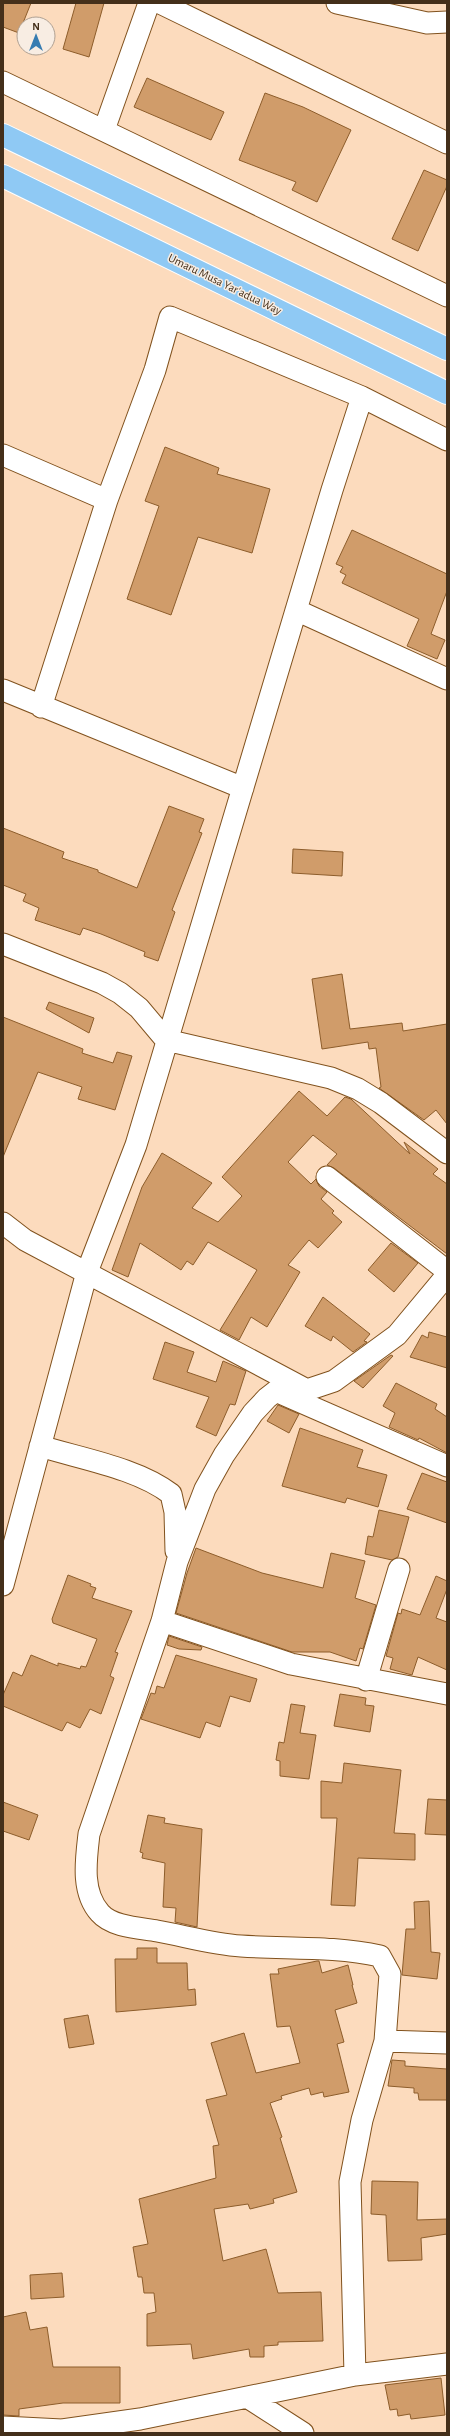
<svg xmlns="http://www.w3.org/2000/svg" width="450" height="2436" font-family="'Alegreya Sans',sans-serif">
	<rect width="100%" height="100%" fill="#fcdbbd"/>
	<path fill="#d09c6a" stroke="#8d5d2b" d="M 3,3 L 31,3 L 19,33 L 3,27 Z
		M 76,3 L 104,3 L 89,57 L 63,49 Z
		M 147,78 L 224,112 L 211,140 L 134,107 Z
		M 265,93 L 303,107 L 351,130 L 317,202 L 292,190 L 296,182 L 239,160 Z
		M 424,170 L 447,180 L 447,186 L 418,251 L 392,239 Z
		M 165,447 L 219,468 L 217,474 L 270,489 L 252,553 L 198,537 L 171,615 L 127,599 L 159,506 L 145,501 Z
		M 352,530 L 447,574 L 447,591 L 431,634 L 445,640 L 437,659 L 407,646 L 419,619 L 342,583 L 346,575 L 340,572 L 343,567 L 336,564 Z
		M 169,806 L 204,819 L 199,832 L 202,833 L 172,910 L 175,912 L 158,961 L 144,956 L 145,952 L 101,934 L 83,928 L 80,935 L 35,920 L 39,908 L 23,901 L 26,894 L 3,885 L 3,828 L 64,852 L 62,858 L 98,870 L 98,872 L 137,888 Z
		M 293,849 L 343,852 L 342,876 L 292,873 Z
		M 342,974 L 350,1029 L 402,1023 L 403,1031 L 447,1024 L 447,1124 L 436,1110 L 424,1120 L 379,1088 L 381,1087 L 376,1048 L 369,1049 L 368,1042 L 322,1049 L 312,979 Z
		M 49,1002 L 94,1018 L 89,1033 L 46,1009 Z
		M 3,1017 L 83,1049 L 82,1053 L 113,1063 L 117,1052 L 132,1056 L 115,1110 L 78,1099 L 82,1087 L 38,1072 L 3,1157 Z
		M 299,1091 L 327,1116 L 345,1097 L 351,1099 L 410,1154 L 404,1142 L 438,1169 L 433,1174 L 447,1184 L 447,1254 L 334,1168 L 327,1165 L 337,1154 L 313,1135 L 288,1162 L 311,1184 L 316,1179 L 319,1186 L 327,1192 L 321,1199 L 334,1211 L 332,1213 L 342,1222 L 318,1248 L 309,1240 L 288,1265 L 300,1272 L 267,1327 L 251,1317 L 239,1340 L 220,1330 L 257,1270 L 208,1242 L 193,1265 L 187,1261 L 181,1270 L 140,1243 L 128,1277 L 112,1270 L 142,1187 L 162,1153 L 212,1183 L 192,1208 L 218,1222 L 242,1196 L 222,1177 Z
		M 391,1243 L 418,1263 L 394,1292 L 368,1270 Z
		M 323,1297 L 370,1334 L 364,1341 L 367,1342 L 353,1352 L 333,1336 L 331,1341 L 305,1326 Z
		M 429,1332 L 447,1337 L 447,1368 L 410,1357 L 422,1335 L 428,1338 Z
		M 165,1342 L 194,1352 L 187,1372 L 216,1382 L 223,1361 L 246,1371 L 235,1405 L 230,1404 L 216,1436 L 196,1427 L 209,1397 L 153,1379 Z
		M 391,1355 L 393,1356 L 363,1388 L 354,1381 Z
		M 396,1383 L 437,1404 L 435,1409 L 447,1417 L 447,1453 L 419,1438 L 418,1440 L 389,1427 L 395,1413 L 383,1406 Z
		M 278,1405 L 299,1414 L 289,1433 L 267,1421 Z
		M 300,1428 L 363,1450 L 357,1467 L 387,1475 L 378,1507 L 347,1498 L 345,1503 L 282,1486 Z
		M 422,1473 L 447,1482 L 447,1523 L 407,1509 Z
		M 379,1510 L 409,1517 L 398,1557 L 392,1560 L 365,1554 L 368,1536 L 373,1537 Z
		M 196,1548 L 262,1573 L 323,1588 L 331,1553 L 365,1561 L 355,1598 L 376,1605 L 363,1649 L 360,1648 L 356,1661 L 330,1652 L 292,1652 L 176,1613 L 187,1573 Z
		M 68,1575 L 91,1584 L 90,1586 L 96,1588 L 92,1598 L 132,1611 L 115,1652 L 118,1653 L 110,1676 L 114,1678 L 101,1714 L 90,1709 L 80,1728 L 67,1722 L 62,1731 L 3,1706 L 3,1695 L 13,1672 L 22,1676 L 31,1655 L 58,1666 L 58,1663 L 80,1669 L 81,1666 L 86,1667 L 97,1639 L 53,1623 L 52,1619 Z
		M 436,1576 L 447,1581 L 447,1589 L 436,1618 L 447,1622 L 447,1670 L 418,1657 L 412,1675 L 390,1669 L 393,1658 L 386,1656 L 398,1613 L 401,1614 L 402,1609 L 420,1615 Z
		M 169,1636 L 202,1647 L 201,1650 L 179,1649 L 167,1645 Z
		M 176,1655 L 257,1679 L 250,1702 L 230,1696 L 220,1727 L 206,1722 L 200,1738 L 141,1719 L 151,1693 L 155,1694 L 157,1686 L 164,1688 Z
		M 340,1694 L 366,1698 L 365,1705 L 374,1706 L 370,1732 L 334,1726 Z
		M 291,1704 L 305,1706 L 300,1733 L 316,1735 L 309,1779 L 280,1776 L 280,1761 L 276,1760 L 279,1742 L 284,1743 Z
		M 344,1763 L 401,1770 L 394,1833 L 415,1834 L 415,1860 L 358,1858 L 355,1906 L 331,1905 L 337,1818 L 321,1818 L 321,1781 L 342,1783 Z
		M 428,1799 L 447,1800 L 447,1835 L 425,1834 Z
		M 3,1802 L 38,1815 L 29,1840 L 3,1831 Z
		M 148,1815 L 165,1818 L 164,1823 L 202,1829 L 197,1927 L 175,1922 L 176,1908 L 163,1907 L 165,1863 L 142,1858 L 143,1853 L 140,1852 Z
		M 429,1901 L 431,1952 L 440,1953 L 437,1979 L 402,1975 L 406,1929 L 415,1929 L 414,1902 Z
		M 137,1948 L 157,1948 L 157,1963 L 187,1963 L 188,1990 L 195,1989 L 196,2005 L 116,2012 L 115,1959 L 137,1959 Z
		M 317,1961 L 319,1961 L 322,1973 L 348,1965 L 353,1985 L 352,1985 L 357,2003 L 335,2010 L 344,2042 L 337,2044 L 349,2092 L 324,2097 L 323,2092 L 311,2095 L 309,2088 L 281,2096 L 282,2099 L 270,2103 L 282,2137 L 280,2138 L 297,2192 L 273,2199 L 274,2203 L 250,2209 L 248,2204 L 214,2209 L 223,2261 L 266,2249 L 278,2293 L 321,2292 L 323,2341 L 278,2342 L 278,2345 L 264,2346 L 264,2357 L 250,2357 L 249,2349 L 193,2359 L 191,2344 L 147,2346 L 147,2314 L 156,2312 L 154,2293 L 144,2293 L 142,2277 L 138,2277 L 133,2247 L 148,2244 L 139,2199 L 216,2178 L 213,2146 L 219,2145 L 206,2100 L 227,2095 L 211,2043 L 244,2033 L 256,2073 L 300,2063 L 290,2026 L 277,2027 L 270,1974 L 279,1974 L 278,1969 Z
		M 88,2015 L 94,2044 L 69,2048 L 64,2019 Z
		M 392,2060 L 405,2061 L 405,2066 L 447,2069 L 447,2100 L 419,2100 L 418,2093 L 414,2093 L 414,2088 L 388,2086 Z
		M 372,2181 L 418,2182 L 417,2220 L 447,2219 L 447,2234 L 421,2238 L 422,2260 L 388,2261 L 386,2215 L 371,2214 Z
		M 62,2273 L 64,2297 L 31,2299 L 30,2275 Z
		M 26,2312 L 30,2330 L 47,2327 L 53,2367 L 120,2367 L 120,2403 L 63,2403 L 19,2409 L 19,2416 L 3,2415 L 3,2317 Z
		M 441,2378 L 445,2415 L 411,2419 L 410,2414 L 398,2416 L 397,2409 L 390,2410 L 385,2385 Z"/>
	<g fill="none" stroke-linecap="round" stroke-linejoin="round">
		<g stroke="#81521e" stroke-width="23">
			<path id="street" d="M 160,3 L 447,143
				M 337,3 L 427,23 L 447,22
				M 3,82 L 447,296
				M 104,130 L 149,3
				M 3,455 L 107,500
				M 296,610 L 447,679
				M 3,690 L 243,788
				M 41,707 L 107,500 L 155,370 L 170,317 L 362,397 L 447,440
				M 3,944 L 102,983 L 120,993 L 139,1008 L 166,1040 L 331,1078 L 358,1089 L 381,1103 L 447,1153
				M 327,1177 L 447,1271
				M 3,1223 L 25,1240 L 305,1389
				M 280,1393 L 447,1466
				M 40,1446 C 82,1459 137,1468 171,1494 L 175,1512 L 176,1551
				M 3,1585 L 87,1272 L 136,1145 L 332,490 L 362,397
				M 162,1621 L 291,1664 L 447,1694
				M 366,1680 L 399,1569
				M 385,2041 L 447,2043
				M 355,2375 L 350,2182 L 362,2120 L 385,2041 L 390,1974 L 380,1956 C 335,1946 287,1949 241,1946 C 213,1944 185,1936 157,1931 C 140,1928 112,1927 100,1913 C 81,1892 86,1860 89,1834 L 162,1621 L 177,1562 L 205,1489 L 224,1455 L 253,1413 L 267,1398 L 276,1391 L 307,1390 L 334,1381 L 397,1335 L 447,1275
				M 247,2397 L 303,2433
				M 3,2427 L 62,2430 L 140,2419 L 355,2375 L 447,2364"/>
		</g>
		<g stroke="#fff" stroke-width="24">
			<path id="primary" d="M 3,135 L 447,349
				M 3,176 L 447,393"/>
		</g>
		<use href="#street" stroke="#fff" stroke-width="21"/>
		<use href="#primary" stroke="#8fc9f4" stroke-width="22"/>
	</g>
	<g text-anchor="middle" stroke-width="3" stroke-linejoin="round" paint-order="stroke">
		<g font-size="12" fill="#442f1a" stroke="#f8ede3">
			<text transform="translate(225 284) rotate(26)" y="4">Umaru Musa Yar'adua Way</text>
		</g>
	</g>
	<rect width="450" height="2436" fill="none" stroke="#442f1a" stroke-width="8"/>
	<g transform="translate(36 36)"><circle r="19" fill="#f8ede3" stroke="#b0a193"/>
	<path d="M0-3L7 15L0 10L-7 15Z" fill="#377cb1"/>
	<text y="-6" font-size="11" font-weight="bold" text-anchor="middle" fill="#442f1a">N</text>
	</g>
</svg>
